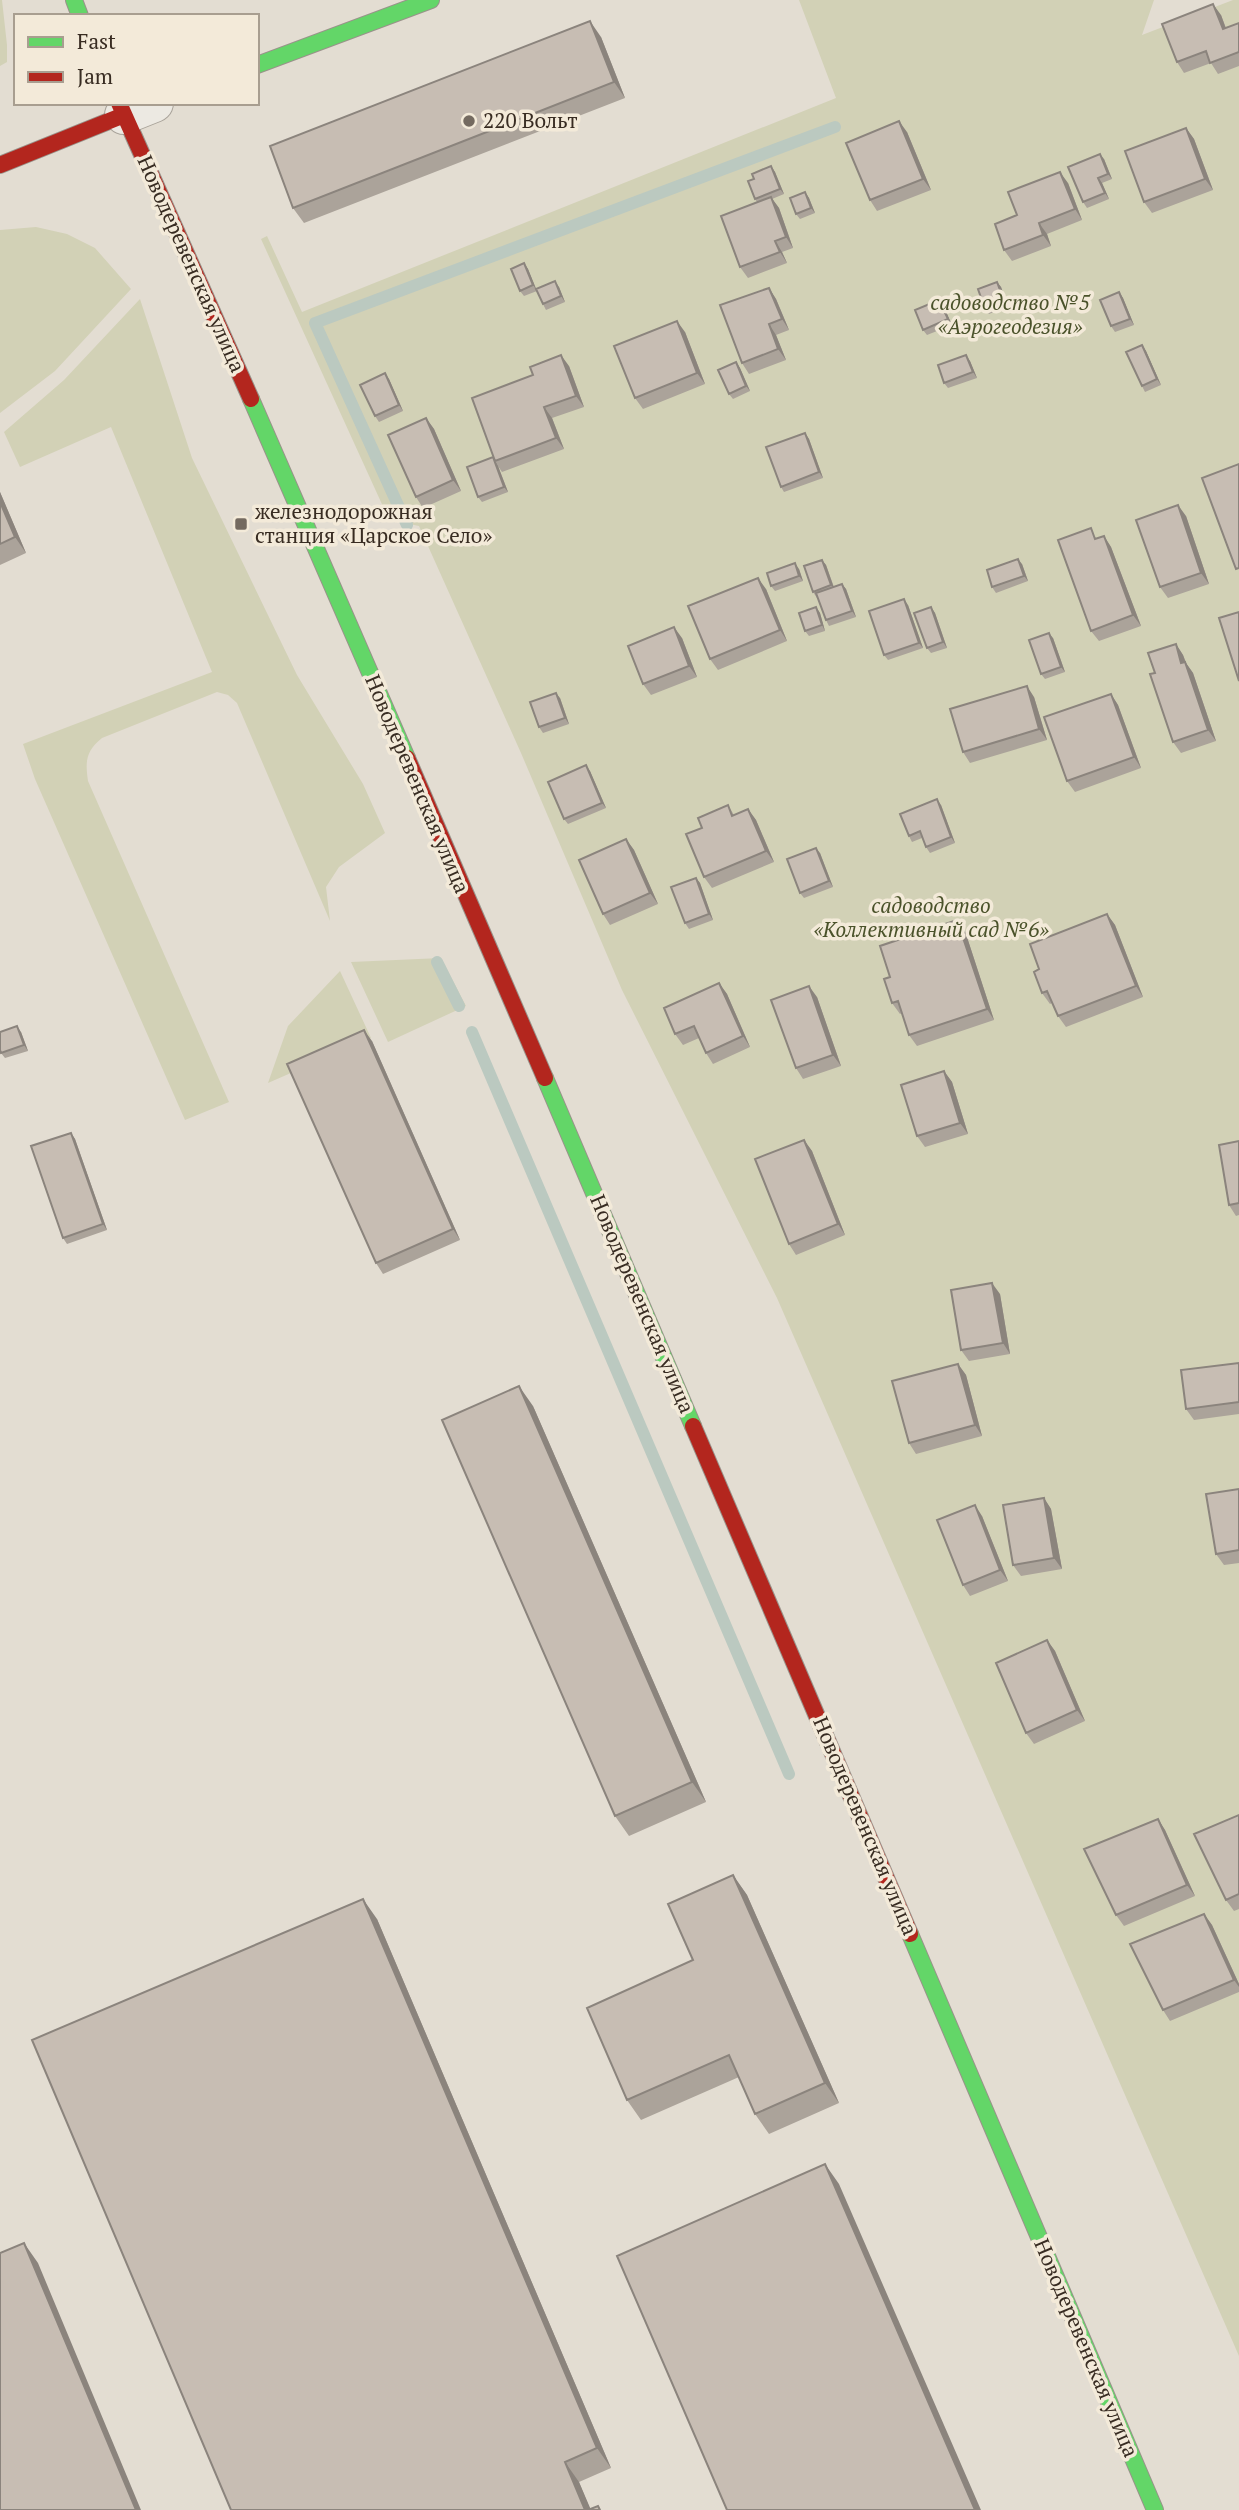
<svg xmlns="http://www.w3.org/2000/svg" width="1239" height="2510" font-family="'PT Serif',serif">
	<rect width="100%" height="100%" fill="#e3ddd2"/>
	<path fill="#d2d1b6" d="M 0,0 L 2,0 L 7,45 L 7,62 L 0,66 Z
		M 799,0 L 1154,0 L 1142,35 L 1233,0 L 1239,0 L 1239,2356 L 777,1298 L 622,990 L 521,753 L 419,526 L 395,521 L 386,513 L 261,239 L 267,236 L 302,312 L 836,98 Z
		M 36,227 L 67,234 L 95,248 L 131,289 L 55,371 L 0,413 L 0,230 Z
		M 140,299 L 192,458 L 297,675 L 363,784 L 385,833 L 339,867 L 326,887 L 330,921 L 237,703 L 228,695 L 217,692 L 102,738 C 86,751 85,761 88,781 L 229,1102 L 185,1120 L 35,779 L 23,744 L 212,672 L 111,427 L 20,467 L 4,432 L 64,380 Z
		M 441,958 L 466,1006 L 388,1042 L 351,962 Z
		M 340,971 L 371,1038 L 268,1083 L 288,1026 Z"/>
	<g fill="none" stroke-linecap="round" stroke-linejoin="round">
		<path stroke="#bbc9c0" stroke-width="12" d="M 407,525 L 315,323 L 835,127
			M 437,962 L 459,1006
			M 472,1032 L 789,1774"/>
		<g stroke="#a9a39a" stroke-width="40">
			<path id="street" d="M 124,115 L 154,103"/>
		</g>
		<g stroke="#99928a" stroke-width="18">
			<path id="fast" d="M 74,0 L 80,16
				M 257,65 L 431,0
				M 251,399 L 407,758
				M 545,1078 L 693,1426
				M 910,1934 L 1155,2510"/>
		</g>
		<g stroke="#99928a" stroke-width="18">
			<path id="jam" d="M 119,103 L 251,399
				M 0,165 L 124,115
				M 407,758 L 545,1078
				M 693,1426 L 910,1934"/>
		</g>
		<use href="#street" stroke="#ece9e2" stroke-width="38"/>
		<use href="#fast" stroke="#63d668" stroke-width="16"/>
		<use href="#jam" stroke="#b3261e" stroke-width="16"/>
	</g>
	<path fill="#aba39a" d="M 1221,15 L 1226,28 L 1239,23 L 1239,66 L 1218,74 L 1211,63 L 1184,73 L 1177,62 Z
		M 601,37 L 625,98 L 304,223 L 293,208 Z
		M 1186,128 L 1194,139 L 1213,190 L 1152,213 L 1144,202 Z
		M 907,132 L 931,190 L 877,211 L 870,200 Z
		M 1104,159 L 1112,179 L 1102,183 L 1109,199 L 1087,208 L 1083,202 Z
		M 771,166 L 775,172 L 784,194 L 772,199 L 779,208 L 793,248 L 782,252 L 787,263 L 748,278 L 740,267 L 757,202 L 755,199 L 754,179 Z
		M 1068,183 L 1082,220 L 1047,234 L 1051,246 L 1012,261 L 1004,250 L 1017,215 Z
		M 805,192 L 809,198 L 815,213 L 800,219 L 796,214 Z
		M 524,263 L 528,269 L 536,289 L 559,287 L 565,302 L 546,310 L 543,304 L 537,291 L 524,296 L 520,291 Z
		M 997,282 L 1001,287 L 1008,306 L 989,314 L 985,309 Z
		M 769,288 L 776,299 L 789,330 L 776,335 L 786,360 L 749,374 L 742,363 Z
		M 1119,292 L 1123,298 L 1134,325 L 1115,332 L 1111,326 Z
		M 939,300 L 943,305 L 952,325 L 927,335 L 923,330 Z
		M 685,332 L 705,384 L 643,409 L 635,398 Z
		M 1142,345 L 1146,351 L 1161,385 L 1145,392 L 1142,386 Z
		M 970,361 L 977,378 L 948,388 L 944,383 Z
		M 736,362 L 740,368 L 750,391 L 733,399 L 729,394 Z
		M 569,366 L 584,407 L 552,418 L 564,449 L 502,472 L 498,466 L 508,492 L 482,502 L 478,497 L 494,458 Z
		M 389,379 L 403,411 L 379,422 L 375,416 Z
		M 426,418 L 434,429 L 461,491 L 423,508 L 416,497 Z
		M 805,433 L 809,439 L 823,478 L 784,492 L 781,487 Z
		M 0,492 L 26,553 L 0,565 Z
		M 1186,516 L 1209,584 L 1168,598 L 1160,587 Z
		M 1104,536 L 1111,547 L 1141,626 L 1099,641 L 1091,631 L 1098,538 Z
		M 822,560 L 826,565 L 834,587 L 842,584 L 846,589 L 856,617 L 829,626 L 826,620 L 818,597 L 817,598 L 813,592 Z
		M 1022,564 L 1028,581 L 996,593 L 992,587 Z
		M 799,569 L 803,581 L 775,591 L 771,586 Z
		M 766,589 L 787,641 L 718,670 L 710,659 Z
		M 908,605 L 923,648 L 888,660 L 884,655 Z
		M 816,607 L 820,613 L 825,631 L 809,636 L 805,631 Z
		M 931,607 L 935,613 L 947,648 L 931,653 L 927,648 Z
		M 682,638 L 697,677 L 651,695 L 643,684 Z
		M 1053,638 L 1065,672 L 1045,679 L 1041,674 Z
		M 1176,644 L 1183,655 L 1186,663 L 1193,673 L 1216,741 L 1181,753 L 1173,742 L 1155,673 Z
		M 1111,694 L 1118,705 L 1141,768 L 1075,792 L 1067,781 Z
		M 1034,697 L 1047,740 L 970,763 L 963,752 Z
		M 560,698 L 569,724 L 543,733 L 539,727 Z
		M 590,771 L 606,808 L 568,824 L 564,819 Z
		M 728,805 L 734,815 L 748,809 L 756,820 L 774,862 L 712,888 L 704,877 L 702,828 Z
		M 941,805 L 955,843 L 930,853 L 926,847 L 922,838 L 912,842 L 909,836 Z
		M 626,839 L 634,850 L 658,904 L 610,925 L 603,914 Z
		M 820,853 L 833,887 L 804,898 L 800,893 Z
		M 696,878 L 700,883 L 713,920 L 689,929 L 685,923 Z
		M 1107,914 L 1115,925 L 1143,997 L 1066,1027 L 1058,1016 L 1052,1003 L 1050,1004 L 1042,993 L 1039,969 Z
		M 965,931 L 994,1020 L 917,1046 L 909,1035 L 902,1013 L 900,1014 L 892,1003 L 890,977 Z
		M 719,983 L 727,994 L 750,1047 L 713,1064 L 706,1053 L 699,1038 L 683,1045 L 675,1034 Z
		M 817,997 L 841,1066 L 803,1079 L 796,1068 Z
		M 21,1032 L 28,1051 L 5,1058 L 1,1053 Z
		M 372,1041 L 460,1240 L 383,1274 L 376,1263 Z
		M 944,1071 L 952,1082 L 968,1134 L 925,1147 L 917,1136 Z
		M 71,1133 L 75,1139 L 107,1230 L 67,1244 L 63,1238 Z
		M 804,1140 L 812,1151 L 845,1235 L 796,1255 L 789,1244 Z
		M 1239,1141 L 1239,1215 L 1236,1216 L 1229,1205 Z
		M 1000,1294 L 1010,1354 L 969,1361 L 961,1350 Z
		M 1239,1363 L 1239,1414 L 1194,1420 L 1186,1409 Z
		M 958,1364 L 966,1375 L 982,1436 L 916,1454 L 909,1443 Z
		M 533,1406 L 706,1802 L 629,1836 L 615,1816 Z
		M 1239,1489 L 1239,1563 L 1224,1565 L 1216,1554 Z
		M 1044,1498 L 1051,1509 L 1062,1569 L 1021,1576 L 1013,1565 Z
		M 982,1516 L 1008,1581 L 970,1596 L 963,1585 Z
		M 1047,1640 L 1055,1651 L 1085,1721 L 1034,1744 L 1026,1733 Z
		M 1239,1815 L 1239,1909 L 1234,1911 L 1226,1900 Z
		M 1158,1819 L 1165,1830 L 1195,1896 L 1124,1926 L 1116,1915 Z
		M 733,1875 L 747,1895 L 839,2103 L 769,2134 L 755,2114 L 739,2077 L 641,2120 L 627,2100 Z
		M 1204,1914 L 1212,1925 L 1239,1984 L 1239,1992 L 1170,2021 L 1163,2010 Z
		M 377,1919 L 611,2468 L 579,2482 L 590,2509 L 601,2510 L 231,2510 Z"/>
	<path fill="#8b847d" d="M 1213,4 L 1221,15 L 1230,40 L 1223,29 Z
		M 590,21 L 601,37 L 625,98 L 614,82 Z
		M 899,121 L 907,132 L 931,190 L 923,179 Z
		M 1186,128 L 1194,139 L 1213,190 L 1205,179 Z
		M 1100,154 L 1104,159 L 1112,179 L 1108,174 Z
		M 771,166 L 775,172 L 784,194 L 780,189 Z
		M 1060,172 L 1068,183 L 1082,220 L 1075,209 Z
		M 1098,178 L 1102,183 L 1109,199 L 1105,193 Z
		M 805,192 L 809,198 L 815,213 L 811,208 Z
		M 771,197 L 779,208 L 793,248 L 786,237 Z
		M 1039,223 L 1047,234 L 1051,246 L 1043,235 Z
		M 775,241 L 782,252 L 787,263 L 780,252 Z
		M 524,263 L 528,269 L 537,291 L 533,285 Z
		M 555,281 L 559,287 L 565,302 L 561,296 Z
		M 997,282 L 1001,287 L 1008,306 L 1004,301 Z
		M 769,288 L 776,299 L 789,330 L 782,319 Z
		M 1119,292 L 1123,298 L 1134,325 L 1130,319 Z
		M 939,300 L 943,305 L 952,325 L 948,319 Z
		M 677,321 L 685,332 L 705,384 L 697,373 Z
		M 769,324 L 776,335 L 786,360 L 778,349 Z
		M 1142,345 L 1146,351 L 1161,385 L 1157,379 Z
		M 561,355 L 569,366 L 584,407 L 576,396 Z
		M 966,355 L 970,361 L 977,378 L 973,372 Z
		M 736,362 L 740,368 L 750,391 L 746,386 Z
		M 385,373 L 389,379 L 403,411 L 399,405 Z
		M 544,407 L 552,418 L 564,449 L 556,438 Z
		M 426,418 L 434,429 L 461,491 L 453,480 Z
		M 805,433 L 809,439 L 823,478 L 819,472 Z
		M 495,461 L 498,466 L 508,492 L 504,487 Z
		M 0,492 L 26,553 L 15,537 L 0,502 Z
		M 1178,505 L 1186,516 L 1209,584 L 1201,573 Z
		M 1104,536 L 1111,547 L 1141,626 L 1133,615 Z
		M 1018,559 L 1022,564 L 1028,581 L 1024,576 Z
		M 822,560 L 826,565 L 835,591 L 831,585 Z
		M 795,563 L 799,569 L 803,581 L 799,576 Z
		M 758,578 L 766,589 L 787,641 L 780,630 Z
		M 842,584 L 846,589 L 856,617 L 852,611 Z
		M 904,599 L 908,605 L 923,648 L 919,643 Z
		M 816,607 L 820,613 L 825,631 L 822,625 Z
		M 931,607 L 935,613 L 947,648 L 943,642 Z
		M 674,627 L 682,638 L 697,677 L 689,666 Z
		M 1049,633 L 1053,638 L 1065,672 L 1061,667 Z
		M 1176,644 L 1183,655 L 1186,663 L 1193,673 L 1216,741 L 1208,730 L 1181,663 Z
		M 1027,686 L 1034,697 L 1047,740 L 1039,729 Z
		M 556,693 L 560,698 L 569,724 L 565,718 Z
		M 1111,694 L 1118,705 L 1141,768 L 1134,757 Z
		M 586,765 L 590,771 L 606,808 L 602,803 Z
		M 937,799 L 941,805 L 955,843 L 951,837 Z
		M 748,809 L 756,820 L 774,862 L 766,851 Z
		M 626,839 L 634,850 L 658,904 L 650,893 Z
		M 816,848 L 820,853 L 833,887 L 829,881 Z
		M 696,878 L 700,883 L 713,920 L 709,914 Z
		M 1107,914 L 1115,925 L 1143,997 L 1136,986 Z
		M 957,920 L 965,931 L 994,1020 L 987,1009 Z
		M 719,983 L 727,994 L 750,1047 L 743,1036 Z
		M 809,986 L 817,997 L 841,1066 L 833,1055 Z
		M 17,1026 L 21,1032 L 28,1051 L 24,1045 Z
		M 364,1030 L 372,1041 L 460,1240 L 453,1229 Z
		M 944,1071 L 952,1082 L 968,1134 L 960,1123 Z
		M 71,1133 L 75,1139 L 107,1230 L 103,1224 Z
		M 804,1140 L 812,1151 L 845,1235 L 838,1224 Z
		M 992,1283 L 1000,1294 L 1010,1354 L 1003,1343 Z
		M 958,1364 L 966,1375 L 982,1436 L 975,1425 Z
		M 519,1386 L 533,1406 L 706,1802 L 692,1782 Z
		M 1044,1498 L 1051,1509 L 1062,1569 L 1054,1558 Z
		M 975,1505 L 982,1516 L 1008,1581 L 1000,1570 Z
		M 1047,1640 L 1055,1651 L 1085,1721 L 1077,1710 Z
		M 1158,1819 L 1165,1830 L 1195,1896 L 1187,1885 Z
		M 733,1875 L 747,1895 L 839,2103 L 825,2083 Z
		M 363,1899 L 377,1919 L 611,2468 L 597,2448 Z
		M 1204,1914 L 1212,1925 L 1239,1984 L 1239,1987 L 1234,1980 Z
		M 825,2164 L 839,2184 L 981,2510 L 975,2510 Z
		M 24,2243 L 38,2263 L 141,2510 L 136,2510 Z
		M 565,2462 L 579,2482 L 591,2510 L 585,2510 Z"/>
	<path fill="#c7bdb3" stroke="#8b847d" stroke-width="2" d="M 1213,4 L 1223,29 L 1239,23 L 1239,52 L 1210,63 L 1206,51 L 1177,62 L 1162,24 Z
		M 590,21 L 614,82 L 293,208 L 270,146 Z
		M 899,121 L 923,179 L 870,200 L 846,143 Z
		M 1186,128 L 1205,179 L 1144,202 L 1125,151 Z
		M 1100,154 L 1108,174 L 1098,178 L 1105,193 L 1083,202 L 1068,167 Z
		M 771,166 L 780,189 L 755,199 L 748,181 L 754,179 L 752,174 Z
		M 1060,172 L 1075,209 L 1039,223 L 1043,235 L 1004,250 L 995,224 L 1017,215 L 1008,192 Z
		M 805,192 L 811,208 L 796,214 L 790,198 Z
		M 771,197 L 786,237 L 775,241 L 780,252 L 740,267 L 721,216 Z
		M 524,263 L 533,285 L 520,291 L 511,269 Z
		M 555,281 L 561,296 L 543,304 L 536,289 Z
		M 997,282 L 1004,301 L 985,309 L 978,289 Z
		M 769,288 L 782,319 L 769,324 L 778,349 L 742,363 L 720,305 Z
		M 1119,292 L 1130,319 L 1111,326 L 1100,300 Z
		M 939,300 L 948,319 L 923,330 L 915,310 Z
		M 677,321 L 697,373 L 635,398 L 614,346 Z
		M 1142,345 L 1157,379 L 1142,386 L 1126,352 Z
		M 561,355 L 576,396 L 544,407 L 556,438 L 495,461 L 472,398 L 533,375 L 530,367 Z
		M 966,355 L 973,372 L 944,383 L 938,365 Z
		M 736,362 L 746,386 L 729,394 L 718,370 Z
		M 385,373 L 399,405 L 375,416 L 360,385 Z
		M 426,418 L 453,480 L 416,497 L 388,435 Z
		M 805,433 L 819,472 L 781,487 L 766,447 Z
		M 493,457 L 504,487 L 478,497 L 467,467 Z
		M 1239,464 L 1239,568 L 1236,569 L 1202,478 Z
		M 0,502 L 15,537 L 0,544 Z
		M 1178,505 L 1201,573 L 1160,587 L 1136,520 Z
		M 1091,528 L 1095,539 L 1104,536 L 1133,615 L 1091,631 L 1058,540 Z
		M 1018,559 L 1024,576 L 992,587 L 987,570 Z
		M 822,560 L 831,585 L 813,592 L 804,566 Z
		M 795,563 L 799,576 L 771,586 L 767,573 Z
		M 758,578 L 780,630 L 710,659 L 688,606 Z
		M 842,584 L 852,611 L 826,620 L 816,593 Z
		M 904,599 L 919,643 L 884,655 L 869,611 Z
		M 816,607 L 822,625 L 805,631 L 799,613 Z
		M 931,607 L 943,642 L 927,648 L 914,613 Z
		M 1239,612 L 1239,681 L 1219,618 Z
		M 674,627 L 689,666 L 643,684 L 628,646 Z
		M 1049,633 L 1061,667 L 1041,674 L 1029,640 Z
		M 1176,644 L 1181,663 L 1185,662 L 1208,730 L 1173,742 L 1150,674 L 1155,673 L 1148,653 Z
		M 1027,686 L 1039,729 L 963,752 L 950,709 Z
		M 556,693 L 565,718 L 539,727 L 530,702 Z
		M 1111,694 L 1134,757 L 1067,781 L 1044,717 Z
		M 586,765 L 602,803 L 564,819 L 548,782 Z
		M 937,799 L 951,837 L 926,847 L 920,831 L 909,836 L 900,814 Z
		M 728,805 L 732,816 L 748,809 L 766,851 L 704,877 L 686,834 L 702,828 L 698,818 Z
		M 626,839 L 650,893 L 603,914 L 579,860 Z
		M 816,848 L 829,881 L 800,893 L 787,859 Z
		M 696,878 L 709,914 L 685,923 L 671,887 Z
		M 1107,914 L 1136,986 L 1058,1016 L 1047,991 L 1042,993 L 1034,972 L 1039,969 L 1030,944 Z
		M 957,920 L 987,1009 L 909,1035 L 898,1001 L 892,1003 L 884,979 L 890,977 L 880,946 Z
		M 719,983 L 743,1036 L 706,1053 L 694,1026 L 675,1034 L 664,1008 Z
		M 809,986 L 833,1055 L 796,1068 L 771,1000 Z
		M 17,1026 L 24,1045 L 1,1053 L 0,1050 L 0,1032 Z
		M 364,1030 L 453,1229 L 376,1263 L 287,1064 Z
		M 944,1071 L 960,1123 L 917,1136 L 901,1085 Z
		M 71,1133 L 103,1224 L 63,1238 L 31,1146 Z
		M 804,1140 L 838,1224 L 789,1244 L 755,1159 Z
		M 1239,1141 L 1239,1203 L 1229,1205 L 1219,1145 Z
		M 992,1283 L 1003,1343 L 961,1350 L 951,1290 Z
		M 1239,1363 L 1239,1402 L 1186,1409 L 1181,1370 Z
		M 958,1364 L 975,1425 L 909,1443 L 892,1381 Z
		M 519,1386 L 692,1782 L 615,1816 L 442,1420 Z
		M 1239,1489 L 1239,1550 L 1216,1554 L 1206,1494 Z
		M 1044,1498 L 1054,1558 L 1013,1565 L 1003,1505 Z
		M 975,1505 L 1000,1570 L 963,1585 L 937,1520 Z
		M 1047,1640 L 1077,1710 L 1026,1733 L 996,1663 Z
		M 1239,1815 L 1239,1894 L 1226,1900 L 1194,1834 Z
		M 1158,1819 L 1187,1885 L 1116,1915 L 1084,1849 Z
		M 733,1875 L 825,2083 L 755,2114 L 729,2055 L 627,2100 L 587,2008 L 693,1960 L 668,1904 Z
		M 363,1899 L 597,2448 L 565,2462 L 585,2510 L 231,2510 L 32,2040 Z
		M 1204,1914 L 1234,1980 L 1163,2010 L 1130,1944 Z
		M 825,2164 L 975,2510 L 727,2510 L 617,2256 Z
		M 24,2243 L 136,2510 L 0,2510 L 0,2253 Z
		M 598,2506 L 600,2510 L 588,2510 Z"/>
	<g fill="#746a60" stroke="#f3ead9" stroke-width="2.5">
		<circle cx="469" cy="121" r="7"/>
		<rect x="234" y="517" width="14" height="14" rx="3.5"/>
	</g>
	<g text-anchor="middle" stroke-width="7" stroke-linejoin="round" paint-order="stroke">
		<g font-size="21" fill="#382c22" stroke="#f3ead9" text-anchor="start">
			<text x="483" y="128">220 Вольт</text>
			<text x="255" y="519">железнодорожная<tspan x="255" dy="24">станция «Царское Село»</tspan></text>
		</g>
		<g font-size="21" fill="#382c22" stroke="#f3ead9">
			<text transform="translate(191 264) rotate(66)" y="7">Новодеревенская улица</text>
			<text transform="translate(417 784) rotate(67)" y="7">Новодеревенская улица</text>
			<text transform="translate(642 1304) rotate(67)" y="7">Новодеревенская улица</text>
			<text transform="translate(865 1826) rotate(67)" y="7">Новодеревенская улица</text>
			<text transform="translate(1086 2348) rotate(67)" y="7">Новодеревенская улица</text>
		</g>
		<g font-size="21" font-style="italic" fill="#4a522a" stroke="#f3ead9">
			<text x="1010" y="310">садоводство №5<tspan x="1010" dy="24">«Аэрогеодезия»</tspan></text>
			<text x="931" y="913">садоводство<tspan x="931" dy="24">«Коллективный сад №6»</tspan></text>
		</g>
	</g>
	<rect x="14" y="14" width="245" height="91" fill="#f3ead9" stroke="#a89e90" stroke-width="2"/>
	<rect x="28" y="37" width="35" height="10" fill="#63d668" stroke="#a89e90" stroke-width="2"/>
	<text x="77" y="49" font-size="21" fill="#382c22">Fast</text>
	<rect x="28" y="72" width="35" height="10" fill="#b3261e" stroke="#a89e90" stroke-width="2"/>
	<text x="77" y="84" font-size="21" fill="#382c22">Jam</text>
</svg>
